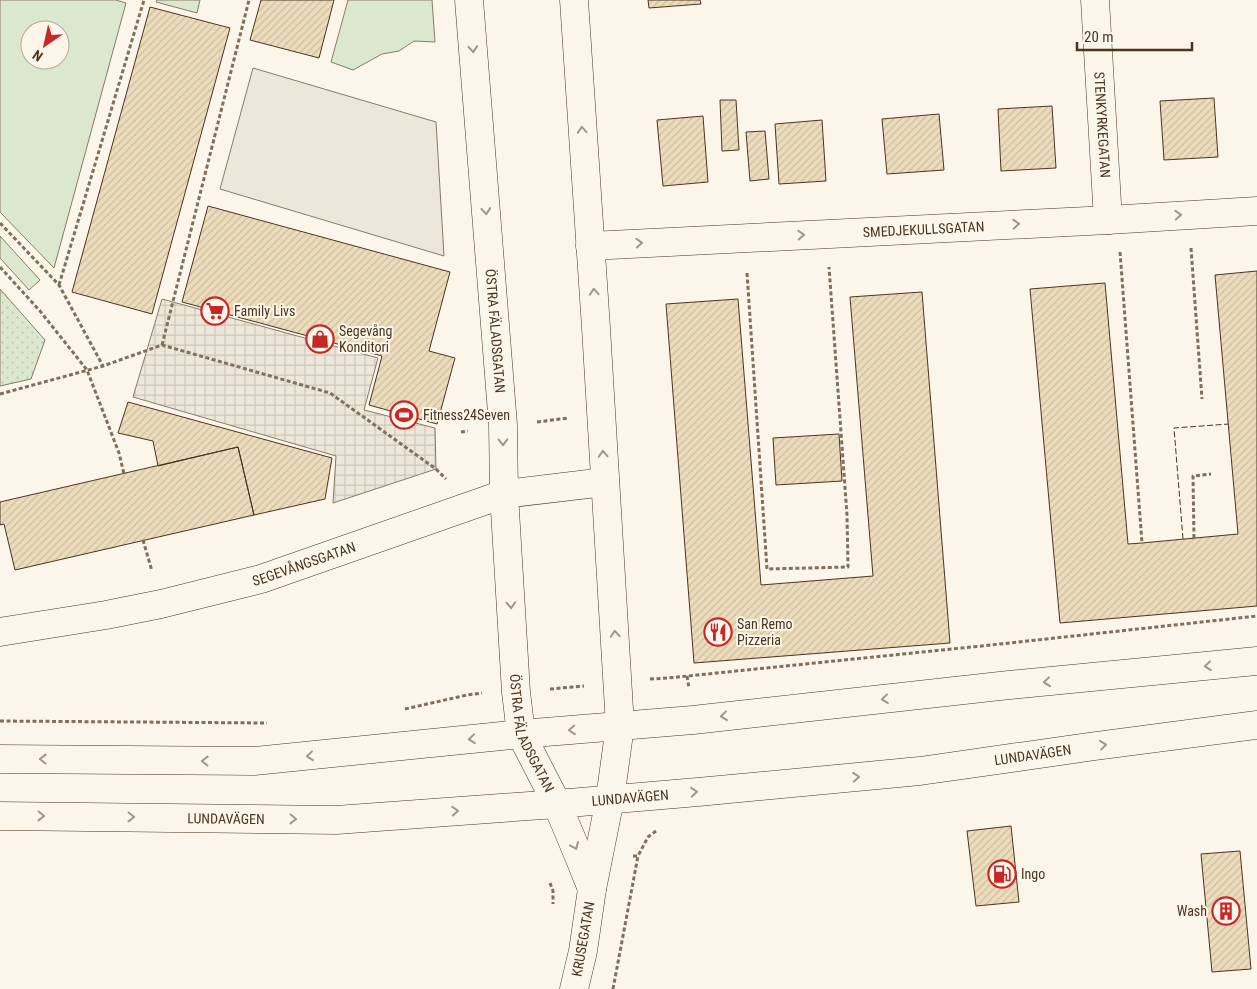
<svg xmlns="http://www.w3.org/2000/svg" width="1257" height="989" font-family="'Roboto Condensed',sans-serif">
	<defs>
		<pattern id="park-dots" width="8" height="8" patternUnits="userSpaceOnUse" patternTransform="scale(1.25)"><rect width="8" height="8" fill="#dce7d0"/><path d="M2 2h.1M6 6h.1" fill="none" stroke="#bec7b2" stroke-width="1.8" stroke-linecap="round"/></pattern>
		<pattern id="plaza-grid" width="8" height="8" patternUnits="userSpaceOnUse" patternTransform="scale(1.25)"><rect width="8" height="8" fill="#ede7d9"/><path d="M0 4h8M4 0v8" fill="none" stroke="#cdc7ba"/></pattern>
		<pattern id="building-hatch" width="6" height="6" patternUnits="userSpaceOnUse" patternTransform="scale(1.25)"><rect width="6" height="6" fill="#ecdcbc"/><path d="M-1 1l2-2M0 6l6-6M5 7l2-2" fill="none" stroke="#ccbda1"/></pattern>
	</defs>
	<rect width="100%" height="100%" fill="#fbf6e9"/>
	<path fill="#dce7d0" stroke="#887966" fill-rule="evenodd" d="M 0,0 L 116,0 L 126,3 L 54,268 L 0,212 ZM 30,30 L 60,30 L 60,60 L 30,60 Z
		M 157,0 L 200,0 L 197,13 L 156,2 Z
		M 348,0 L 432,0 L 435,42 L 414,41 L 399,51 L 382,54 L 353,70 L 331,62 Z
		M 0,236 L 40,280 L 29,290 L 0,258 Z"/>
	<path fill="url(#park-dots)" stroke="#887966" d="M 0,289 L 45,340 L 31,379 L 0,386 Z"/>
	<path fill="#ede7d9" stroke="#887966" d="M 253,68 L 436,122 L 444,256 L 220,189 Z"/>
	<path fill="url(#plaza-grid)" stroke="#887966" d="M 162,299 L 378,358 L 364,410 L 435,428 L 436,469 L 333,503 L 336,456 L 133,397 Z"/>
	<path fill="url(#building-hatch)" stroke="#4a3520" d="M 261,0 L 334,0 L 319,58 L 250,40 Z
		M 648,0 L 700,0 L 701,4 L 649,8 Z
		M 150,7 L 230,28 L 152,314 L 72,292 Z
		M 1214,98 L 1218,157 L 1164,160 L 1160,101 Z
		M 720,100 L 736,100 L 739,150 L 722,151 Z
		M 1052,106 L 1056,168 L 1001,171 L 998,109 Z
		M 939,114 L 944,170 L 887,174 L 882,119 Z
		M 703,116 L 708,182 L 663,186 L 657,120 Z
		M 822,120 L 826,181 L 779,184 L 775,124 Z
		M 765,131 L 769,179 L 750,181 L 746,132 Z
		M 208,206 L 450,272 L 429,351 L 455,358 L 437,424 L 369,405 L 382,356 L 182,302 Z
		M 1257,271 L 1257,606 L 1060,623 L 1030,289 L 1105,283 L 1128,544 L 1142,543 L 1238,534 L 1215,275 Z
		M 922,292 L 950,643 L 694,663 L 666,304 L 738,299 L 761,585 L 873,576 L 850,297 Z
		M 128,402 L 332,458 L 325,499 L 254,515 L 238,447 L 158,466 L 153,441 L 118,433 Z
		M 839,434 L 842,481 L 776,485 L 773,438 Z
		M 238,447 L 254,515 L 15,570 L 4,524 L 0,525 L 0,502 Z
		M 1011,826 L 1019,902 L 976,906 L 967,831 Z
		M 1240,851 L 1251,969 L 1212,972 L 1201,854 Z"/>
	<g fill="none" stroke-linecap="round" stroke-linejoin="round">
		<g stroke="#4a3520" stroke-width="29">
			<g id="minor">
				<path id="s1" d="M 469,0 L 503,425 L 504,494 L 516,692 L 521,734 L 557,804 L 580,859 L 592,889"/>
				<path d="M 574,0 L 596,328 L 620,726 L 610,799 L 592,889 L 583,951 L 574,989"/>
				<path id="s2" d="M 1095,0 L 1108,220"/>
				<path id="s3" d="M 590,246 L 1108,220 L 1257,211"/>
				<path id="s4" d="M 0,632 L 106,615 L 161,604 L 261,579 L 504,494 L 605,482"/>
			</g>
		</g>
		<g stroke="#4a3520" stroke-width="29">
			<g id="major">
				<path d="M 0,759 L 254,761 L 521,734 L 693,720 L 1009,685 L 1257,661"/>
				<path id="s5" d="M 0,816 L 336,820 L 557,804 L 698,792 L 920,771 L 1088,747 L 1257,725"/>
			</g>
		</g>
		<path stroke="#7f6f5c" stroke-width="3" stroke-dasharray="4 2.5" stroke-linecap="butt" d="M 0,223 L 59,285 L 103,366
			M 1191,248 L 1202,399
			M 1120,252 L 1142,543
			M 0,267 L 40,311 L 87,370 L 119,453 L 124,474
			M 747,273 L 767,569 L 848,567 L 847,515 L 829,267
			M 59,285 L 144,0
			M 162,345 L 249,0
			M 0,394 L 103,366 L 162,345 L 330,393 L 436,469 L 446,479
			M 537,422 L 568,418
			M 461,432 L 468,431
			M 1194,538 L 1193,476 L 1211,474
			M 143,540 L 152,571
			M 687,676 L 689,688
			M 650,679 L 668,678 L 991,645 L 1257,616
			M 550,689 L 584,686
			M 405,709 L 467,695 L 482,693
			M 0,721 L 267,723
			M 633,856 L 638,856 L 648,837 L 656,831
			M 550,883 L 553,891 L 553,904
			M 613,989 L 638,856"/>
		<use href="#minor" stroke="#fbf6e9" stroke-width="28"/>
		<use href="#major" stroke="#fbf6e9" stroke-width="28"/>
		<path stroke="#4a3520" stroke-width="1" stroke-dasharray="6 2.5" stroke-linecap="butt" d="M 1183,539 L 1174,428 L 1229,424"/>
	</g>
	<defs><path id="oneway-chevron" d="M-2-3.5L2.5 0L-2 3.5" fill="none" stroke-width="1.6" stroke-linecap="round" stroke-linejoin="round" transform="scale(1.25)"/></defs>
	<g stroke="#a29684">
		<use href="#oneway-chevron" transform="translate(473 49) rotate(85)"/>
		<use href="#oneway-chevron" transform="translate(582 130) rotate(-94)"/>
		<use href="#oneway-chevron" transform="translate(486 211) rotate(85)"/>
		<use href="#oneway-chevron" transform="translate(1178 215) rotate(-3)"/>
		<use href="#oneway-chevron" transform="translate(1016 224) rotate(-3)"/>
		<use href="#oneway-chevron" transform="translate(801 235) rotate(-3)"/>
		<use href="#oneway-chevron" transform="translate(639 243) rotate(-3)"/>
		<use href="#oneway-chevron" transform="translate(594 292) rotate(-94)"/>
		<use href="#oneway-chevron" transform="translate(503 442) rotate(89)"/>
		<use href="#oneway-chevron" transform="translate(603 454) rotate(-93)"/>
		<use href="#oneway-chevron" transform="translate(511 605) rotate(87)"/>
		<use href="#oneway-chevron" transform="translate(615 634) rotate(-94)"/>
		<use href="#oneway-chevron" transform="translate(1208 666) rotate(174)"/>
		<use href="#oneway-chevron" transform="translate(1047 682) rotate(174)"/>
		<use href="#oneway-chevron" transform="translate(885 699) rotate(174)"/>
		<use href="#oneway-chevron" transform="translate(724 716) rotate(174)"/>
		<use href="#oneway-chevron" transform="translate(572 730) rotate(176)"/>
		<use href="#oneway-chevron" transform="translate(472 739) rotate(174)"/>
		<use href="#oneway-chevron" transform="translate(1103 745) rotate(-7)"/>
		<use href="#oneway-chevron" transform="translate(310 756) rotate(174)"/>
		<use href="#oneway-chevron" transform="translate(43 759) rotate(-179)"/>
		<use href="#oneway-chevron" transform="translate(205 761) rotate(-179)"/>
		<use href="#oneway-chevron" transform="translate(856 777) rotate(-5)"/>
		<use href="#oneway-chevron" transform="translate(694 792) rotate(-5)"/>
		<use href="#oneway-chevron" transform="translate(455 811) rotate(-4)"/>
		<use href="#oneway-chevron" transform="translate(41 816) rotate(1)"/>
		<use href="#oneway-chevron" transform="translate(131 817) rotate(1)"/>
		<use href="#oneway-chevron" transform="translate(293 819) rotate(1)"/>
		<use href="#oneway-chevron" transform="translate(575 846) rotate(67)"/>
	</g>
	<defs>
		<g id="supermarket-ring" transform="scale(1.4375)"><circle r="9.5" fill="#fbf6e9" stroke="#c62828" stroke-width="1.5"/><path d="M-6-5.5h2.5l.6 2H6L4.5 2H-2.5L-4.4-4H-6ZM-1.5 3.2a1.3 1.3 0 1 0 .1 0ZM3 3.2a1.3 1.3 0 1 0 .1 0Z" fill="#c62828"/></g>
		<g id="shop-ring" transform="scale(1.4375)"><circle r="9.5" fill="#fbf6e9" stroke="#c62828" stroke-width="1.5"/><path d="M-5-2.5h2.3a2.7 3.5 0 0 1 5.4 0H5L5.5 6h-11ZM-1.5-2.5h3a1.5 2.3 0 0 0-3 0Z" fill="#c62828"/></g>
		<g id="stadium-ring" transform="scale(1.4375)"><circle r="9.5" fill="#fbf6e9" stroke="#c62828" stroke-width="1.5"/><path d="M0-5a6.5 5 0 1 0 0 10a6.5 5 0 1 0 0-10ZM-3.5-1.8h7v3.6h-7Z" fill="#c62828"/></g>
		<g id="restaurant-ring" transform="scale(1.4375)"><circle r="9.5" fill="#fbf6e9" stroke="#c62828" stroke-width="1.5"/><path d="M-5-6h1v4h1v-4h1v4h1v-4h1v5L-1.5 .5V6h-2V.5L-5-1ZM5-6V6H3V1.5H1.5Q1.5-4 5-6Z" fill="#c62828"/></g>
		<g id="fuel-ring" transform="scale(1.4375)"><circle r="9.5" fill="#fbf6e9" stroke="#c62828" stroke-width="1.5"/><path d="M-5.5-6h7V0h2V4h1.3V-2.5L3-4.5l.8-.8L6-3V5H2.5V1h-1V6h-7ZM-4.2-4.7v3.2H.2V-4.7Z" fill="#c62828"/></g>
		<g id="building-ring" transform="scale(1.4375)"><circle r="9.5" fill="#fbf6e9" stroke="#c62828" stroke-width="1.5"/><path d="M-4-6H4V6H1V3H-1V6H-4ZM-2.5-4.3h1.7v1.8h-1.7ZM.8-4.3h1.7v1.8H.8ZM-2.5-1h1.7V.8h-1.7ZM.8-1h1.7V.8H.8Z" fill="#c62828"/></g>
	</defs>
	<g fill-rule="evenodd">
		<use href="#supermarket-ring" x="215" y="311"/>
		<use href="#shop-ring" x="320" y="339"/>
		<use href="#stadium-ring" x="404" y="415"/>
		<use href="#restaurant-ring" x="718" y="632"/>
		<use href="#fuel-ring" x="1002" y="874"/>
		<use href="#building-ring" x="1226" y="911"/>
	</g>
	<g text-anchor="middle" stroke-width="4" stroke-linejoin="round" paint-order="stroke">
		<g font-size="14" fill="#4a3520" stroke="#fbf6e9">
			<text dy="5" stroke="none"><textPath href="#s2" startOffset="125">STENKYRKEGATAN</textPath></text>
			<text dy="5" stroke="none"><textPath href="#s3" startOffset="334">SMEDJEKULLSGATAN</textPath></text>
			<text dy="5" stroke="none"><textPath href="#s1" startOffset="332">ÖSTRA FÄLADSGATAN</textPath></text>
			<text dy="5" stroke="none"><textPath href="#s4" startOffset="312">SEGEVÅNGSGATAN</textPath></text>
			<text dy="5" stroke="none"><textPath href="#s1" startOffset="738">ÖSTRA FÄLADSGATAN</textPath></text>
			<text dy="5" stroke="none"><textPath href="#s5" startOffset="1036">LUNDAVÄGEN</textPath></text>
			<text dy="5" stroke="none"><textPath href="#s5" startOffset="631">LUNDAVÄGEN</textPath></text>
			<text dy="5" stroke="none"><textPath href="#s5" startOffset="226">LUNDAVÄGEN</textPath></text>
			<text transform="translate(583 939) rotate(-80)" y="5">KRUSEGATAN</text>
		</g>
		<g font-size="14" fill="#4a3520" stroke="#fbf6e9" text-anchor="start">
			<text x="234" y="316">Family Livs</text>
			<text x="339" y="336">Segevång<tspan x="339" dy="16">Konditori</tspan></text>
			<text x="423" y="420">Fitness24Seven</text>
			<text x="737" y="629">San Remo<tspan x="737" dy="16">Pizzeria</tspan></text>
			<text x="1021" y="879">Ingo</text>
			<text x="1207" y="916" text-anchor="end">Wash</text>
		</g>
	</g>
	<g transform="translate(45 45) rotate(214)"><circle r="24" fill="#fbf6e9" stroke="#b4a999"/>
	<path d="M0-4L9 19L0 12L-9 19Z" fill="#c62828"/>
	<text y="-8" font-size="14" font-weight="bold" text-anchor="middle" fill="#4a3520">N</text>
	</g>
	<path d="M1077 42v8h115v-8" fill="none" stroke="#4a3520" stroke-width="2.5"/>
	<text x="1084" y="42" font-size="15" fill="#4a3520" stroke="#fbf6e9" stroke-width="4" paint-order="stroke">20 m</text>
</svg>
